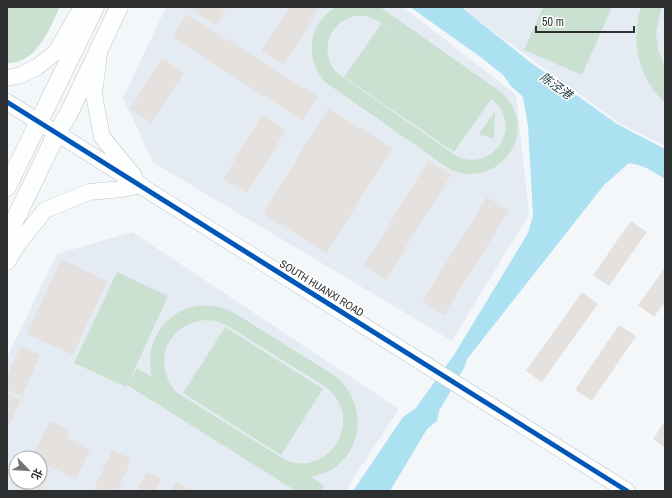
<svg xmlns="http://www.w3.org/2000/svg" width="672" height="498" font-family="'Archivo Narrow','Noto Sans SC',sans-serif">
	<rect width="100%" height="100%" fill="#f4f7fa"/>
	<path fill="#e5ebf3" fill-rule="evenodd" d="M 166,7 L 403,7 L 516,95 L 529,214 L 452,341 L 153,162 L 123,98 Z
		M 460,7 L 665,7 L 665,146 L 619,123 Z
		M 132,232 L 399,409 L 345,491 L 7,491 L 7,357 L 57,254 ZM 16,458 L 40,458 L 40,482 L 16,482 Z"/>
	<path fill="#cae1d2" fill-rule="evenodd" d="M 7,7 L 60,7 C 49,29 37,64 7,63 Z
		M 336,7 L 380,7 L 501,92 C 542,129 501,190 451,170 L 325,82 C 304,58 308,23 336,7 ZM 356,16 L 366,16 L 376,20 L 435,61 L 381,24 L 344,77 L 454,152 L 491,99 C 524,123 496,172 458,157 L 337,73 C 318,52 329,21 356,16 Z
		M 543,7 L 612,7 L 582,75 L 524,50 Z
		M 641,7 L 662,7 L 659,17 L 656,33 L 658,49 L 665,67 L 665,103 C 639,79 630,41 641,7 Z
		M 495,111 L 494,139 L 479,134 Z
		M 117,272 L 168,296 L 128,384 L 137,368 L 152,377 C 140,326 190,288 236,314 L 332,374 C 365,396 367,445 334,468 C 327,473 319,475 311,477 L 324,486 L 322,491 L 296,491 L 127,385 L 126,387 L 74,363 ZM 207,320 L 216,321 L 228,326 L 324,386 C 365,414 334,476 287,461 L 176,392 C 151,362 168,322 207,320 Z
		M 225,327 L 323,389 L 281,455 L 183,393 Z"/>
	<path fill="#abe1f0" d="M 410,7 L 461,7 L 530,62 L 617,124 L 665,149 L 665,179 C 653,171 643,165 629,163 L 604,185 L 467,359 L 464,368 L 439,411 L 437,421 L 427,429 L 390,491 L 353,491 L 403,417 L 415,409 L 454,355 L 528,233 L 533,215 L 528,126 L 523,97 L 511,86 L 503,75 L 482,58 Z"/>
	<path fill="#e5e1df" d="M 195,7 L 227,7 L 216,25 L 193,10 Z
		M 289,7 L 320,7 L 284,65 L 261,51 Z
		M 187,14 L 318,97 L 303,121 L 172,37 Z
		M 162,58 L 184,72 L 152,123 L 130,109 Z
		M 328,108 L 392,148 L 327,253 L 263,214 Z
		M 262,115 L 286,130 L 247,193 L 223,179 Z
		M 428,161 L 451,175 L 386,279 L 364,265 Z
		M 487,197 L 509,211 L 444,315 L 422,301 Z
		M 631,221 L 647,232 L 609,286 L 593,275 Z
		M 61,259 L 107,281 L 73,355 L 27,334 Z
		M 665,268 L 665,302 L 654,317 L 638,305 Z
		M 582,292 L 598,304 L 542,382 L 526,371 Z
		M 619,325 L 636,336 L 592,401 L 575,390 Z
		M 21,346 L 40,355 L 22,396 L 7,390 L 7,376 Z
		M 7,394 L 21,400 L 7,430 Z
		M 50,421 L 70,431 L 67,438 L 90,450 L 76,479 L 40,462 L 40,458 L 32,458 Z
		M 665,421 L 665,448 L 653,439 Z
		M 112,450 L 132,459 L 117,491 L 93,491 Z
		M 40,466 L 50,471 L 41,491 L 21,491 L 25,482 L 40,482 Z
		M 146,472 L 161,478 L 155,491 L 142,491 L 138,489 Z
		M 175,482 L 194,491 L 171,491 Z"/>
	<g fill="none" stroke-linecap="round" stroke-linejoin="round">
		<g stroke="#c1c3c6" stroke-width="17">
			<path id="tertiary" d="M 99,54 L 94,95 L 102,137 L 134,176
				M 7,78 L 21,75 L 37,67 L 56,52 L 82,7
				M 7,102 L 627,491
				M 7,262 L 18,244 L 45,210 L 89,192 L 122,189 L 141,185"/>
		</g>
		<g stroke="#c1c3c6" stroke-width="19">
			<path id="secondary" d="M 7,187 L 95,7
				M 7,236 L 57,133 L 69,113 L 119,7"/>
		</g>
		<use href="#tertiary" stroke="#fdfefe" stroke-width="16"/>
		<use href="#secondary" stroke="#fdfefe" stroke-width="18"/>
		<g stroke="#fff" stroke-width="8">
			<path id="cycleway" d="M 7,102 L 627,491"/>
		</g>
		<use href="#cycleway" stroke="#0057b8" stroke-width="5"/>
	</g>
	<g text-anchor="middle" stroke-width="3" stroke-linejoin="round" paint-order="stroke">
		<g font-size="11" fill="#2d2f31" stroke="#fff">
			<text transform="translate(322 288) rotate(32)" y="4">SOUTH HUANXI ROAD</text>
		</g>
		<g font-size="12" font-style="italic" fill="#12363f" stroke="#fff">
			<text transform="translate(556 86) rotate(36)" y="4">陈泾港</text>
		</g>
	</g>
	<rect width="672" height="498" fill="none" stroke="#2d2f31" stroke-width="16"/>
	<g transform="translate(28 470) rotate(115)"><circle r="19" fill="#ffffff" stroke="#abacad"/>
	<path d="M0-3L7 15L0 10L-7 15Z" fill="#737577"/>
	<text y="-6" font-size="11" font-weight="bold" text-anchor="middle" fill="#2d2f31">北</text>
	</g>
	<path d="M536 26v6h98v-6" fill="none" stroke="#2d2f31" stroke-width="2"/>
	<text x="542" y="26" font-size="12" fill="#2d2f31" stroke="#ffffff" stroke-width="3" paint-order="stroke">50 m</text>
</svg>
